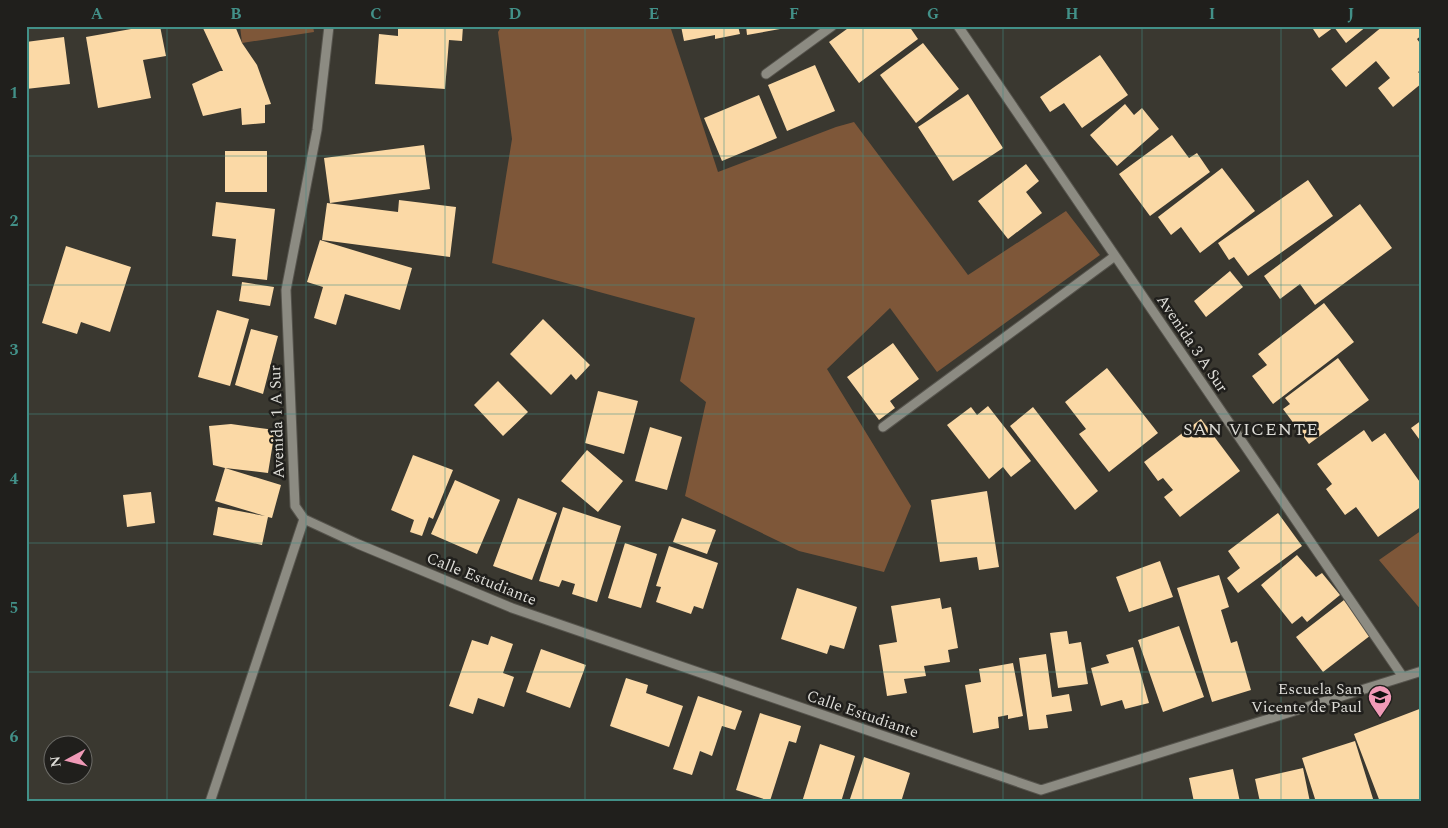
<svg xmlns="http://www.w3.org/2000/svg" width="1448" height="828" font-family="Spectral,serif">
	<rect width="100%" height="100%" fill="#3a3830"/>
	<path fill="#7e5739" d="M 240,26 L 313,26 L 314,32 L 242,43 Z
		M 502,26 L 670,26 L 718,172 L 836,127 L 854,122 L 968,275 L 1066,211 L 1100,255 L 937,372 L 890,308 L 827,369 L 911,506 L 884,572 L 799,551 L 685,496 L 706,402 L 680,381 L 695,318 L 492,263 L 512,139 L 498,32 Z
		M 1422,530 L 1422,611 L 1379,560 Z"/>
	<path fill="#fbd9a6" d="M 148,26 L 160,26 L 166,56 L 143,60 L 151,98 L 98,108 L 86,37 Z
		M 202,26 L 235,26 L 242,43 L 257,65 L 271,104 L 265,105 L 265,123 L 242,125 L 241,108 L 203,116 L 192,84 L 220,71 L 223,71 Z
		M 398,26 L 463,26 L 462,41 L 449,40 L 445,89 L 375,84 L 379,34 L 398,36 Z
		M 681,26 L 738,26 L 740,34 L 715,39 L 715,35 L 684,41 Z
		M 746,26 L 791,26 L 791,27 L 747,35 Z
		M 851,26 L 909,26 L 918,39 L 859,83 L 829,42 Z
		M 1311,26 L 1367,26 L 1346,43 L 1334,27 L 1319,38 Z
		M 1383,26 L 1422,26 L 1422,35 L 1417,39 L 1422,46 L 1422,69 L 1418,72 L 1422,76 L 1422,83 L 1393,107 L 1378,88 L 1390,78 L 1376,61 L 1346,87 L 1331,69 Z
		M 64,37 L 70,84 L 26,89 L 26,42 Z
		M 923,43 L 959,89 L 916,123 L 880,75 Z
		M 1100,55 L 1128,95 L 1082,128 L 1064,103 L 1050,112 L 1040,97 Z
		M 815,65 L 835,111 L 787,131 L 768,85 Z
		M 968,94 L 1003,148 L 953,181 L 918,127 Z
		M 759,95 L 777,138 L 722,161 L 704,118 Z
		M 1125,104 L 1134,115 L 1142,108 L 1159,129 L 1117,166 L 1090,135 Z
		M 1172,135 L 1189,158 L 1197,153 L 1210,172 L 1150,216 L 1119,174 Z
		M 424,145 L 430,189 L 330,203 L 324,158 Z
		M 225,151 L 267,151 L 267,192 L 225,192 Z
		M 1026,164 L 1039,181 L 1026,192 L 1042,213 L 1008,239 L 978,201 Z
		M 1222,168 L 1255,211 L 1200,253 L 1181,227 L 1171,235 L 1158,217 Z
		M 1308,180 L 1333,216 L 1248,276 L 1234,257 L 1229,260 L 1218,243 Z
		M 399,200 L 456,207 L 450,257 L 322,240 L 327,203 L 398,212 Z
		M 216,202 L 275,209 L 267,280 L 232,276 L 236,239 L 212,236 Z
		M 1360,204 L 1392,248 L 1315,305 L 1300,284 L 1280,299 L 1264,276 Z
		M 320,240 L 412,268 L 400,310 L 345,294 L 336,325 L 314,318 L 323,287 L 307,282 Z
		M 66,246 L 131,267 L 110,332 L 81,322 L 77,334 L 42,323 Z
		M 1230,271 L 1243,287 L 1206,317 L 1194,301 Z
		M 242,282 L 274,287 L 270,306 L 239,301 Z
		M 1324,303 L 1354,342 L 1273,404 L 1252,376 L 1267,365 L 1258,354 Z
		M 217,310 L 249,319 L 230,386 L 198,377 Z
		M 543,319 L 590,365 L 576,380 L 571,374 L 551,395 L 510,354 Z
		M 251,329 L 278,336 L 263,394 L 235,385 Z
		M 893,343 L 919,379 L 890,401 L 895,408 L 879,420 L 847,377 Z
		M 1338,358 L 1369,400 L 1309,444 L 1283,409 L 1290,404 L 1285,398 Z
		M 1107,368 L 1158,433 L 1109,472 L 1079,434 L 1086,429 L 1065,402 Z
		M 498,381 L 528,412 L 503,436 L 474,405 Z
		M 598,391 L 638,401 L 624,454 L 585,443 Z
		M 988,406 L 1031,461 L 1011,477 L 1003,467 L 989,479 L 947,425 L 971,407 L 977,415 Z
		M 1033,407 L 1098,491 L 1075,510 L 1010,426 Z
		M 1201,419 L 1240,471 L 1180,517 L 1164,497 L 1173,490 L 1163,478 L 1158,481 L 1144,462 Z
		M 1422,420 L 1422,443 L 1411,428 Z
		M 231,424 L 275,430 L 268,473 L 225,468 L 281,485 L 272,518 L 268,517 L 262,545 L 213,535 L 218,507 L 265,516 L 215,501 L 225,468 L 213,465 L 209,426 Z
		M 650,427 L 682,437 L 667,490 L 635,481 Z
		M 1364,430 L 1372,442 L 1385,433 L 1422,485 L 1422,506 L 1378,537 L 1356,507 L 1345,515 L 1326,489 L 1332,484 L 1317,464 Z
		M 587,450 L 623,481 L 598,512 L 561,481 Z
		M 413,455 L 453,470 L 433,519 L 429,517 L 422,536 L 410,532 L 414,520 L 391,510 Z
		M 455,480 L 500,500 L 477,554 L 431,534 Z
		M 987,491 L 999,567 L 979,570 L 977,557 L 940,562 L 931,500 Z
		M 151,492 L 155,523 L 127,527 L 123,495 Z
		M 518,498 L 557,513 L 532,580 L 493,566 Z
		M 563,507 L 621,526 L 597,602 L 572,594 L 575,584 L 562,580 L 559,587 L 539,581 Z
		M 1278,513 L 1302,546 L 1238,593 L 1227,578 L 1240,568 L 1228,551 Z
		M 682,518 L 716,530 L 707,554 L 673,542 Z
		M 625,543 L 657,554 L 641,608 L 608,598 Z
		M 669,546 L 718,563 L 703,609 L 694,606 L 691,614 L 656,602 L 661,587 L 656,586 Z
		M 1297,555 L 1316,577 L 1322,573 L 1340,595 L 1307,622 L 1302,616 L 1292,624 L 1261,585 Z
		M 1160,561 L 1173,597 L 1129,612 L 1116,577 Z
		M 1219,575 L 1229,607 L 1221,610 L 1231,643 L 1237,641 L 1251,690 L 1212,702 L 1177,588 Z
		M 797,588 L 857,607 L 844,649 L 830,645 L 827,654 L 781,639 Z
		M 940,598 L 942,609 L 951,607 L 958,648 L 948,650 L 950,662 L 924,666 L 926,676 L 904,679 L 907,693 L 887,696 L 879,645 L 897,642 L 891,606 Z
		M 1344,600 L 1371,635 L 1323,672 L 1296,637 Z
		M 1179,626 L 1204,697 L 1163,712 L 1138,640 Z
		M 1067,631 L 1069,644 L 1081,642 L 1088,684 L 1058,688 L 1050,633 Z
		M 491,636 L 513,644 L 503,673 L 514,677 L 504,707 L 478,698 L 473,714 L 449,706 L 472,640 L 488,645 Z
		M 1133,647 L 1149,703 L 1125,709 L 1122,700 L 1101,706 L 1091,668 L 1109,663 L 1106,655 Z
		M 541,649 L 586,665 L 570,708 L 526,692 Z
		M 1046,654 L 1052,697 L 1069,694 L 1072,711 L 1046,715 L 1048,728 L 1029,730 L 1019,658 Z
		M 1013,663 L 1023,716 L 1008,719 L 1008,715 L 998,717 L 999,728 L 973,733 L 965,685 L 981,682 L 979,669 Z
		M 626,678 L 648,685 L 646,693 L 683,706 L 669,747 L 610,726 Z
		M 698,696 L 742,711 L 735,730 L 722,726 L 712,756 L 700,751 L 692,775 L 673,769 Z
		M 1422,708 L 1422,802 L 1380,802 L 1354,734 Z
		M 760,713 L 801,726 L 796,743 L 789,741 L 770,801 L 736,790 Z
		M 1355,741 L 1374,802 L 1316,802 L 1302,758 Z
		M 820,744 L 855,756 L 841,802 L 802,802 Z
		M 864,757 L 910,773 L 901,802 L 849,802 Z
		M 1303,768 L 1310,802 L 1260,802 L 1255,779 Z
		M 1233,769 L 1240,802 L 1194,802 L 1189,778 Z"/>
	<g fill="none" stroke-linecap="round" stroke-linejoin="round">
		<g stroke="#56544d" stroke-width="11">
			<path id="minor" d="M 958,26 L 1403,677
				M 766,74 L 832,26
				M 883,427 L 1115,256
				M 304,519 L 358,544 L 512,608 L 1041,790 L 1422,671
				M 304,519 L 295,506 L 286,290 L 317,130 L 329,26
				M 210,802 L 304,519"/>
		</g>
		<use href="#minor" stroke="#8c8b82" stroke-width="9"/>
	</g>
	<path fill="none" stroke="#429088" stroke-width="1" stroke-opacity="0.55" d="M 167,26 L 167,802M 306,26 L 306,802M 445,26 L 445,802M 585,26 L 585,802M 724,26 L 724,802M 863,26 L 863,802M 1003,26 L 1003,802M 1142,26 L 1142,802M 1281,26 L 1281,802M 26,156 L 1422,156M 26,285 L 1422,285M 26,414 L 1422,414M 26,543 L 1422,543M 26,672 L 1422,672"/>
	<defs>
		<g id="school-pin" transform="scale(1.25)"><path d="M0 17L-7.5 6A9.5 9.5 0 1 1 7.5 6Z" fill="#f09ab7" stroke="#201f1c"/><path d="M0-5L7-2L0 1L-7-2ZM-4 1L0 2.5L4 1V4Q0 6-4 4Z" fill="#111"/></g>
	</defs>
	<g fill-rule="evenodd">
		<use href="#school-pin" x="1380" y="697"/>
	</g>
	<g text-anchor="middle" stroke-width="5" stroke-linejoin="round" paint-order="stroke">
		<g font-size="16" fill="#dddcd7" stroke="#201f1c">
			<text transform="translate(1193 343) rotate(56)" y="6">Avenida 3 A Sur</text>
			<text transform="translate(276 422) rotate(-92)" y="6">Avenida 1 A Sur</text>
			<text transform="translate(482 578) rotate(22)" y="6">Calle Estudiante</text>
			<text transform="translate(863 713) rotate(19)" y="6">Calle Estudiante</text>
		</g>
		<g font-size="16" fill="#dddcd7" stroke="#201f1c" text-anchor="end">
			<text x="1362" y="694">Escuela San<tspan x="1362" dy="18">Vicente de Paul</tspan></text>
		</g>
		<g font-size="18" letter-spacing="1" fill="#dddcd7" stroke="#201f1c">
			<text x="1251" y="435">SAN VICENTE</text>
		</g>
	</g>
	<rect width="1448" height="828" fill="none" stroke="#201f1c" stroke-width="55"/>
	<g transform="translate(68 760) rotate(263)"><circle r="24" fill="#201f1c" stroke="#6c6b67"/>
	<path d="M0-4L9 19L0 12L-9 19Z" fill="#f09ab7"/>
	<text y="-8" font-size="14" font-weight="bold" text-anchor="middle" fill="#dddcd7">N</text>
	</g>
	<rect x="28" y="28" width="1392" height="772" fill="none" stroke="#429088" stroke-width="2"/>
	<g font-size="16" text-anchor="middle" font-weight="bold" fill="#429088">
		<text x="97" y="19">A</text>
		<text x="236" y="19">B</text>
		<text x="376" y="19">C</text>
		<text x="515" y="19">D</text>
		<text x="654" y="19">E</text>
		<text x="794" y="19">F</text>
		<text x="933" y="19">G</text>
		<text x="1072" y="19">H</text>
		<text x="1212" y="19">I</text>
		<text x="1351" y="19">J</text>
		<text x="14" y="98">1</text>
		<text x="14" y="226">2</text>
		<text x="14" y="355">3</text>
		<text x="14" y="484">4</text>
		<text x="14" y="613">5</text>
		<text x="14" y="742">6</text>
	</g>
</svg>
